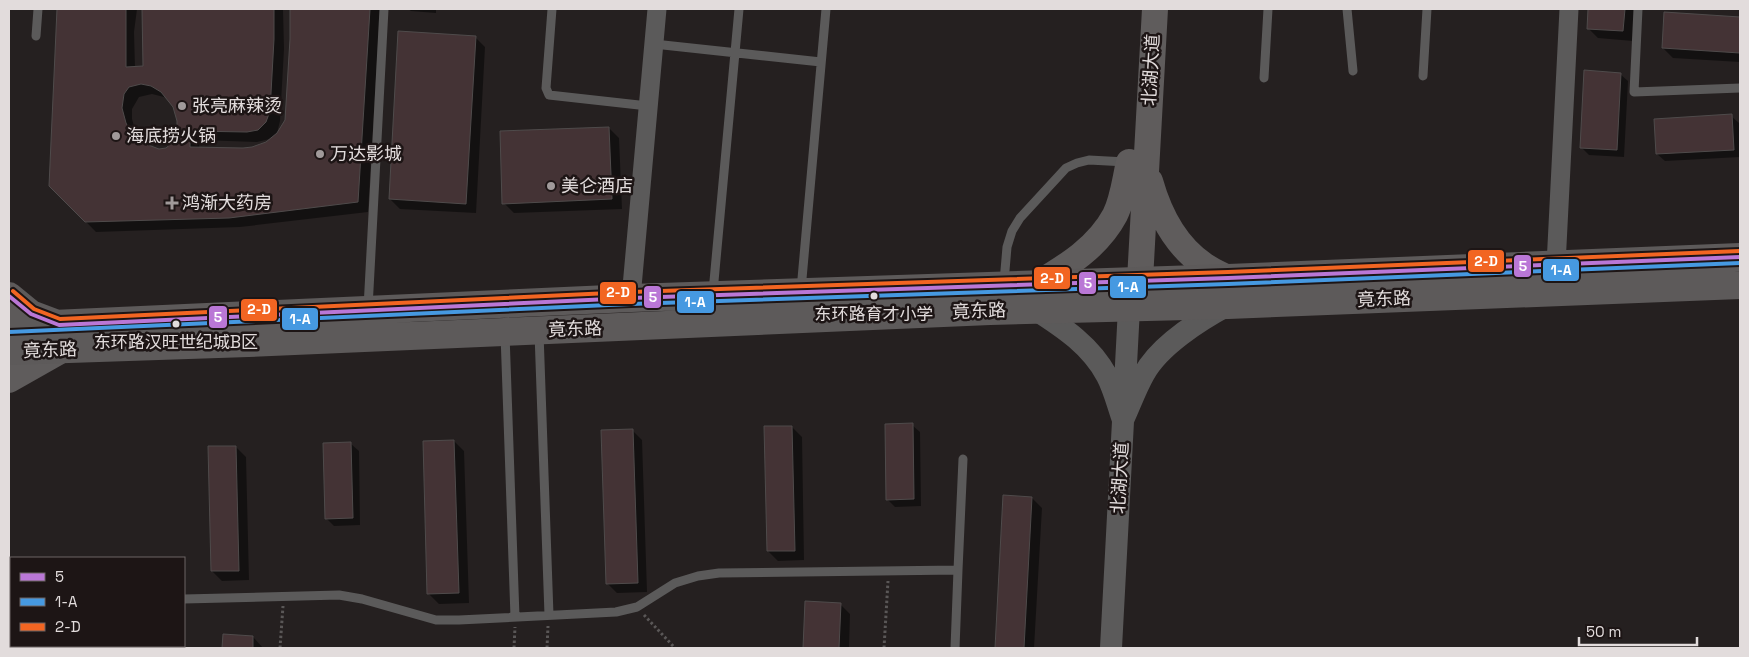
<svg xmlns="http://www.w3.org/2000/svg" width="1749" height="657" font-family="'Space Grotesk','Noto Sans SC',sans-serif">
	<rect width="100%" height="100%" fill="#252020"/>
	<path fill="#0007" fill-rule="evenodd" d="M 58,9 L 137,9 L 134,32 L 135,68 L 144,67 L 143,9 L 283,9 L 284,49 L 280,121 L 277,133 L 286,120 L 292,40 L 291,9 L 380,9 L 368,212 L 240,227 L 96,232 L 50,185 ZM 152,94 L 168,98 L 174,107 L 179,127 L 177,138 L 171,146 L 163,150 L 154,149 L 138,140 L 132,119 L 132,109 L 139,97 ZM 274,138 L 267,143 L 253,148 L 199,148 L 200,140 L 257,142 Z
		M 408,9 L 436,9 L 436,13 L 411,11 Z
		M 1589,9 L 1635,9 L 1633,41 L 1598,38 L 1588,28 Z
		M 1665,13 L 1740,18 L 1740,62 L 1673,58 L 1663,48 Z
		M 475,37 L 485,47 L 476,213 L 400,209 L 390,199 Z
		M 1620,74 L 1628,81 L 1624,157 L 1589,155 L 1581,147 Z
		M 1731,116 L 1739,123 L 1740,157 L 1665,161 L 1657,154 Z
		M 609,128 L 619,138 L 622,209 L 514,213 L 504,203 Z
		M 912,425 L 920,432 L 921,506 L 895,507 L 887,499 Z
		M 792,427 L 802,437 L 804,560 L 778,561 L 768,551 Z
		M 632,430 L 642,440 L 647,592 L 617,593 L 607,583 Z
		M 454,441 L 464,451 L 469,603 L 439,604 L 429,594 Z
		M 351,444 L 359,451 L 360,525 L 334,526 L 326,518 Z
		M 236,447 L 246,457 L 249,580 L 222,581 L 212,571 Z
		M 1005,497 L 1032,498 L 1042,508 L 1034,648 L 996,648 Z
		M 807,603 L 840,604 L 850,614 L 849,648 L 805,648 Z
		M 224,635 L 253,637 L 263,648 L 224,648 Z
		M 71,646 L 111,646 L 110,648 L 71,648 Z"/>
	<path fill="#443335" stroke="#4f4b4b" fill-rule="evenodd" d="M 57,9 L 126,9 L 126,67 L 143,66 L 142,9 L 274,9 L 274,39 L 270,111 L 266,122 L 258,130 L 247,132 L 190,131 L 190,147 L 243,148 L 252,147 L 266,142 L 277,133 L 285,120 L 290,39 L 290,9 L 370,9 L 358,202 L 229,218 L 85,222 L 49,186 ZM 141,84 L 151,86 L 161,92 L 173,107 L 177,121 L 177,132 L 173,142 L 166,148 L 159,149 L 143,143 L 129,129 L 126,123 L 122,108 L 124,94 L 129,87 Z
		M 1588,9 L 1625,9 L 1623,31 L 1587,29 Z
		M 1664,12 L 1740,17 L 1740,53 L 1662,48 Z
		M 398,31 L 476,36 L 466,204 L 389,199 Z
		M 1584,70 L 1621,73 L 1617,150 L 1580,148 Z
		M 1732,114 L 1734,150 L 1656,154 L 1654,119 Z
		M 609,127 L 612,199 L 502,204 L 500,131 Z
		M 913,423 L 914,499 L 886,500 L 885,424 Z
		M 764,426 L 792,426 L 795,551 L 767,551 Z
		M 633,429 L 638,583 L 606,584 L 601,430 Z
		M 454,440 L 459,593 L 427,594 L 423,441 Z
		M 351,442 L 353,518 L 325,519 L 323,443 Z
		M 208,446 L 236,446 L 239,571 L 211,571 Z
		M 1003,495 L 1032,497 L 1024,648 L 995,648 Z
		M 805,601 L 841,603 L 839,648 L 803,648 Z
		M 223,634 L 253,636 L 253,648 L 222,648 Z
		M 70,646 L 100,646 L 100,648 L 70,648 Z"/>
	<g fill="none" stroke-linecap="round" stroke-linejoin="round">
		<path stroke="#5a5757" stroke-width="3" stroke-dasharray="2.5 2.5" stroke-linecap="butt" d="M 644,615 L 675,648
			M 280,648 L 283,606
			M 514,648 L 515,627
			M 547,648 L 548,626
			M 884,648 L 888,581"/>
		<path stroke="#5b5a5a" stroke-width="9" d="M 552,9 L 546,88 L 549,95 L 648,106
			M 1347,9 L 1353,71
			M 1638,9 L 1634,92 L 1740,88
			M 36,36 L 38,9
			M 654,44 L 821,62
			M 1423,76 L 1427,9
			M 1264,78 L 1268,9
			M 1004,282 L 1007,247 L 1012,231 L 1020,218 L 1066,168 L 1077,163 L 1089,160 L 1126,162
			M 801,290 L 826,9
			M 713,292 L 739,9
			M 368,308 L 384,9
			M 539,333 L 549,615
			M 505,334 L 515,617
			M 958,570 L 963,459
			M 184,599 L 339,595 L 362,599 L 436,620 L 459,620 L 616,612 L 637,607 L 675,583 L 698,576 L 719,573 L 958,570 L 955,648
			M 134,648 L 134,646"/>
		<path stroke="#5b5a5a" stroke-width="19" d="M 1556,265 L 1569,9
			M 631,298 L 657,9"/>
		<path stroke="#5b5a5a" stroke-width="22" d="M 1036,310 C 1064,328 1091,346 1107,376 C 1114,389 1118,406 1123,420 C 1130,405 1136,388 1144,374 C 1159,346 1200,320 1228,305
			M 1111,648 L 1129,308"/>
		<path stroke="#5f5c5c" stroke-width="26" d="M 1150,181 C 1159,213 1176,246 1204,265 C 1211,270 1220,274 1228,278
			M 1037,284 C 1067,266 1098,247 1115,215 C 1123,199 1125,179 1129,162
			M 1132,301 L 1140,280 L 1155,9
			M 9,380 L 62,350"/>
		<path stroke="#5d5a5a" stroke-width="28" d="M 9,296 L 31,314 L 55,323
			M 9,326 L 631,298 L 1228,278 L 1740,257
			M 9,351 L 248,343 L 990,311 L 1228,305 L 1740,285"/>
		<g stroke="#1d1515" stroke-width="8">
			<path id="bus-1" d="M 9,296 L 31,314 L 59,325 L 631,298 L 1228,278 L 1740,257"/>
		</g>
		<g stroke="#1d1515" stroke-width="8">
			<path id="bus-2" d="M 9,332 L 631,304 L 1228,284 L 1740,263"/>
		</g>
		<g stroke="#1d1515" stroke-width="8">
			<path id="bus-3" d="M 13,291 L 34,309 L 60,319 L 631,292 L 1228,272 L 1740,251"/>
		</g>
		<use href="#bus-1" stroke="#ba77d6" stroke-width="4"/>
		<use href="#bus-2" stroke="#4699e1" stroke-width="4"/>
		<use href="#bus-3" stroke="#f26522" stroke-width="4"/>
	</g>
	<g fill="#a09a9a" stroke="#1d1515" stroke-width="2">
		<circle cx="182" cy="106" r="5"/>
		<circle cx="116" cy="136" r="5"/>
		<circle cx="320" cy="154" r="5"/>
		<circle cx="551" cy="186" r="5"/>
		<path d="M169.5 195.5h5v5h5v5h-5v5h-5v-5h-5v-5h5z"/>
	</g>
	<g fill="#e2dcdc" stroke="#1d1515" stroke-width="2">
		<circle cx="874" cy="296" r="4.5"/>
		<circle cx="176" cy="324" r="4.5"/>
	</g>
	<g text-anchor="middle" stroke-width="5" stroke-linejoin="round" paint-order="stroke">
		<g font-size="17" fill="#e2dcdc" stroke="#1d1515">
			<text x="874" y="320">东环路育才小学</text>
			<text x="176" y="348">东环路汉旺世纪城B区</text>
		</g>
		<g font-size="18" fill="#e2dcdc" stroke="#1d1515">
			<text transform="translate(1151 70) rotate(-87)" y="6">北湖大道</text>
			<text transform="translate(1384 299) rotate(-2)" y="6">竟东路</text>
			<text transform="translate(979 311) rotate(-2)" y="6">竟东路</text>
			<text transform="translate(575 329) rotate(-2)" y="6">竟东路</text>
			<text transform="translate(50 350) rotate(-2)" y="6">竟东路</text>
			<text transform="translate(1120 478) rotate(-87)" y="6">北湖大道</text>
		</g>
		<g font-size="18" fill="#e2dcdc" stroke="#1d1515" text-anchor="start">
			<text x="192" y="112">张亮麻辣烫</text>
			<text x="126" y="142">海底捞火锅</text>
			<text x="330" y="160">万达影城</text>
			<text x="561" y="192">美仑酒店</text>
			<text x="182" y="209">鸿渐大药房</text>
		</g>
	</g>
	<g stroke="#1d1515" stroke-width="2">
		<rect x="1467" y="249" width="38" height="24" rx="5" fill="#f26522"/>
		<rect x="1513" y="254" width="19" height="24" rx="5" fill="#ba77d6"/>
		<rect x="1542" y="258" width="38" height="24" rx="5" fill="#4699e1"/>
		<rect x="1033" y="266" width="38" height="24" rx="5" fill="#f26522"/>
		<rect x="1078" y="271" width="19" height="24" rx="5" fill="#ba77d6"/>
		<rect x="1109" y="275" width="38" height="24" rx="5" fill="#4699e1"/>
		<rect x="599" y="281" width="38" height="24" rx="5" fill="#f26522"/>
		<rect x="643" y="285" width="19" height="24" rx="5" fill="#ba77d6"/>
		<rect x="676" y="290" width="39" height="24" rx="5" fill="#4699e1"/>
		<rect x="240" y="298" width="38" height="24" rx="5" fill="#f26522"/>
		<rect x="208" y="305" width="20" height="24" rx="5" fill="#ba77d6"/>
		<rect x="281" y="307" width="38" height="24" rx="5" fill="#4699e1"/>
	</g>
	<g font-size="14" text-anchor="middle" font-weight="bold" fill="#fff">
		<text x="1486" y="266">2-D</text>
		<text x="1523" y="271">5</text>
		<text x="1561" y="275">1-A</text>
		<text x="1052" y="283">2-D</text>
		<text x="1088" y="288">5</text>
		<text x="1128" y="292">1-A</text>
		<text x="618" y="297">2-D</text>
		<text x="653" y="302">5</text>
		<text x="695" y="307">1-A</text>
		<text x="259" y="314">2-D</text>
		<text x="218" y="322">5</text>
		<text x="300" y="324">1-A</text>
	</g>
	<rect width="1749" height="657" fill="none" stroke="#e2dcdc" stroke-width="20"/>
	<rect x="10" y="557" width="175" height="90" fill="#1d1515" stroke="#6c6565"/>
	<rect x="20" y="573" width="25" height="8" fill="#ba77d6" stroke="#6c6565"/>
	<text x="55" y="582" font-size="15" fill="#e2dcdc">5</text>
	<rect x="20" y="598" width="25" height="8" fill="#4699e1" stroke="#6c6565"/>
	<text x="55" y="607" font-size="15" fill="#e2dcdc">1-A</text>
	<rect x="20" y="623" width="25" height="8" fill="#f26522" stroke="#6c6565"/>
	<text x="55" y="632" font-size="15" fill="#e2dcdc">2-D</text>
	<path d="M1579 637v8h118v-8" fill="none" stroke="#e2dcdc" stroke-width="2.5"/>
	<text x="1586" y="637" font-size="15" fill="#e2dcdc" stroke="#1d1515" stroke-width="4" paint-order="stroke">50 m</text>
</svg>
